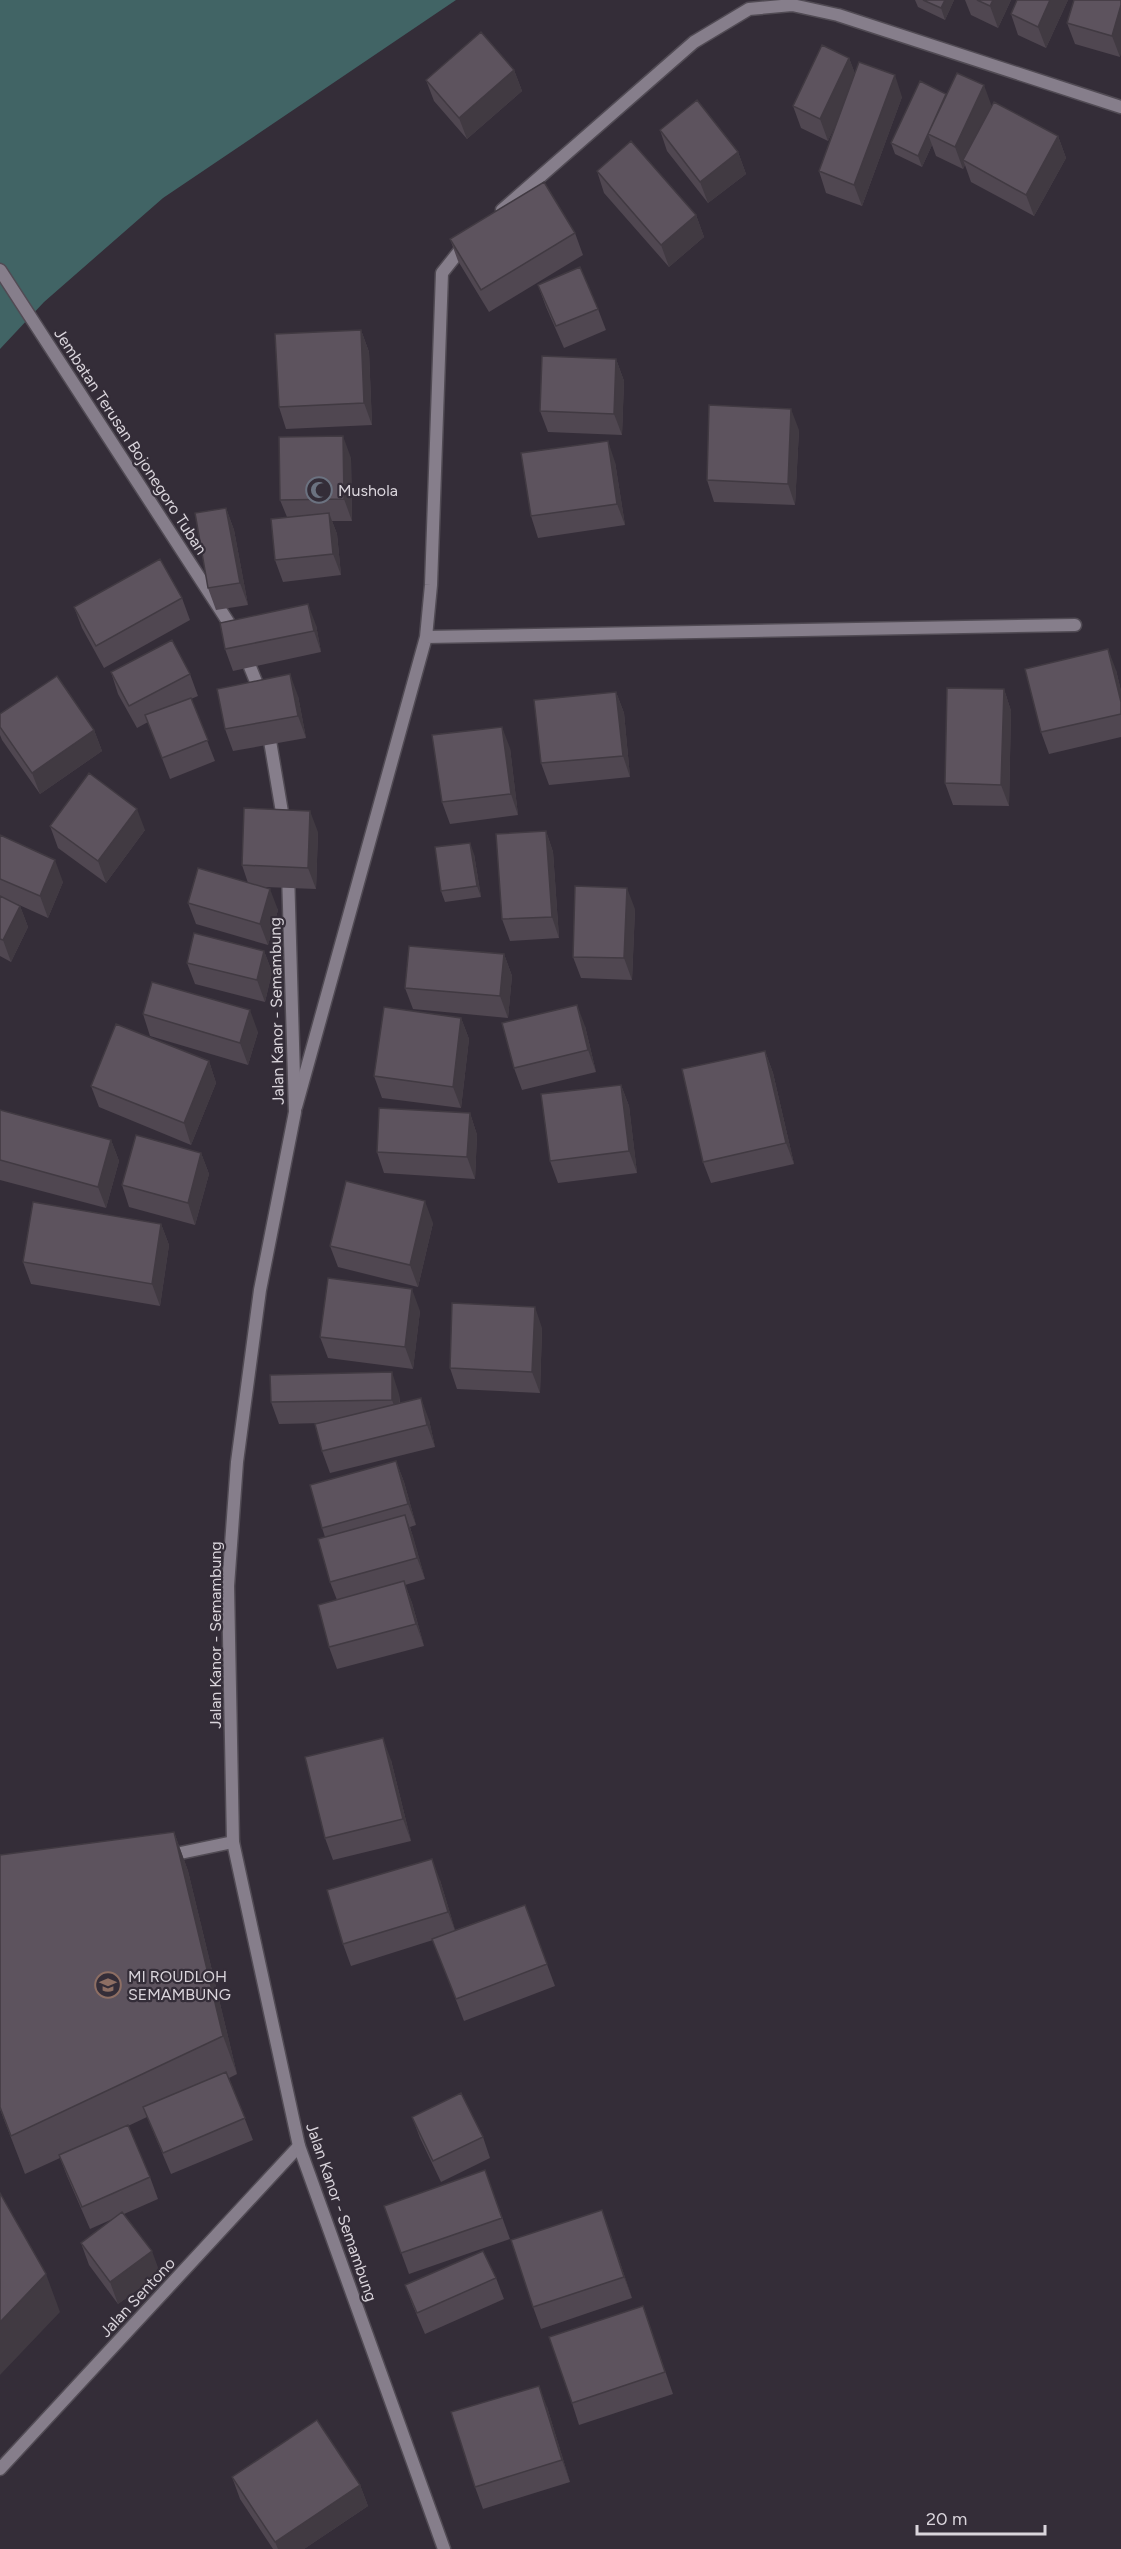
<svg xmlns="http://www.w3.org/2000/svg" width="1121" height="2549" font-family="Figtree,sans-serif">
	<rect width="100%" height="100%" fill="#342d38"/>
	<path fill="#416465" d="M 0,0 L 456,0 L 163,198 L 44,302 L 0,349 Z"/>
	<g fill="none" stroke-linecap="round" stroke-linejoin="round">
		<g stroke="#514b54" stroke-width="15">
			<path id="minor" d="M 502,210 L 694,42 L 749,9 L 792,5 L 838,15 L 1121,107
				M 426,637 L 1075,625
				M 296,1107 L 426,637 L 431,585 L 442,273 L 465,244
				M 166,1856 L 233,1842
				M 0,2469 L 299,2146"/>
		</g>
		<g stroke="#514b54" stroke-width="15">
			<path id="tertiary" d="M 0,270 L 236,634
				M 244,652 L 261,694
				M 268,729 L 284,824
				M 288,872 L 295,1112 L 260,1290 L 237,1462 L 228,1586 L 233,1842 L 299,2146 L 444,2549"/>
		</g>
		<use href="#minor" stroke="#867e8b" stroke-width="12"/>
		<use href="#tertiary" stroke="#867e8b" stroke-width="12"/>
	</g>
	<path fill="#504751" d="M 915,0 L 954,0 L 945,20 L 918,7 Z
		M 965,0 L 1011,0 L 998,28 L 971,15 Z
		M 1068,0 L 1046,48 L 1018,35 L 1011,14 Z
		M 1121,0 L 1120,57 L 1075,44 L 1067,23 Z
		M 849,58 L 855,74 L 902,97 L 862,206 L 826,193 L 819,171 L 837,121 L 828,141 L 801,128 L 793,106 Z
		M 514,70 L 522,91 L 467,139 L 434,101 L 426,80 Z
		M 946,95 L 992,107 L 1058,136 L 1066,158 L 1034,216 L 971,182 L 965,165 L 963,169 L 936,156 L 932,145 L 922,167 L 895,154 L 891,143 Z
		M 660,130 L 738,152 L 746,174 L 708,203 L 667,151 Z
		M 597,171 L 696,215 L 704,237 L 669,267 L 604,193 Z
		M 575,233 L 583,255 L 489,312 L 458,261 L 450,239 Z
		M 538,285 L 598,309 L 606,330 L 564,348 L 546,307 Z
		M 361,330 L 369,352 L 372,425 L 286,429 L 279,407 Z
		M 616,359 L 624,381 L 622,435 L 548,432 L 540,411 Z
		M 799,430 L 795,505 L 714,502 L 707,480 Z
		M 351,458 L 352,521 L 332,521 L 337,534 L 341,575 L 283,582 L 275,560 L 287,517 L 280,500 Z
		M 615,462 L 625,525 L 538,538 L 531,516 Z
		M 226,508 L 234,530 L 248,605 L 216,610 L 208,588 Z
		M 182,598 L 190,620 L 104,668 L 82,628 L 74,607 Z
		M 316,625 L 321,652 L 233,671 L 225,649 Z
		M 1116,670 L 1121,691 L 1121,737 L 1049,754 L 1041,732 Z
		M 111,672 L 190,674 L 198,696 L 191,699 L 215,761 L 170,779 L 148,722 L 137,728 L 118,694 Z
		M 1004,689 L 1011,711 L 1009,806 L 953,805 L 945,783 Z
		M 616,692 L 624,713 L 630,777 L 549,785 L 541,763 Z
		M 298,696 L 306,738 L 233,751 L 225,729 Z
		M 0,714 L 94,730 L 102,751 L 40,794 L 2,740 L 0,735 Z
		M 510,748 L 518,815 L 450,824 L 442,802 Z
		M 50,826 L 145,830 L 106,883 L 58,848 Z
		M 546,831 L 553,852 L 559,938 L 510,941 L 502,919 Z
		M 318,832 L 316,889 L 265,887 L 278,910 L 268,945 L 196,924 L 188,903 L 248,883 L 242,865 Z
		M 0,835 L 63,882 L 48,918 L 17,904 L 20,906 L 28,927 L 11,962 L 0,956 Z
		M 474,854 L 481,897 L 445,902 L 441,891 Z
		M 635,909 L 632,980 L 581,978 L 573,957 Z
		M 264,951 L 272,972 L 265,1002 L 195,984 L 187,963 Z
		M 504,954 L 512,976 L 508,1018 L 413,1009 L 405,988 Z
		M 143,1014 L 258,1032 L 248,1065 L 150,1036 Z
		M 461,1018 L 469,1039 L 461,1108 L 382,1098 L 374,1076 Z
		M 585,1026 L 596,1072 L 522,1090 L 514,1068 Z
		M 765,1051 L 773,1073 L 794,1164 L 711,1183 L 703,1162 Z
		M 209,1061 L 216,1083 L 191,1145 L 99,1107 L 91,1086 Z
		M 621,1085 L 629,1106 L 637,1173 L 558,1183 L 550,1161 Z
		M 0,1110 L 111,1140 L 119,1161 L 106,1208 L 0,1180 Z
		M 470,1113 L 477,1135 L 475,1179 L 384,1173 L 377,1152 Z
		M 201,1153 L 209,1174 L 195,1225 L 129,1207 L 122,1185 Z
		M 433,1223 L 418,1287 L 338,1267 L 330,1246 Z
		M 161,1224 L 169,1245 L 160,1306 L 31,1284 L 23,1262 Z
		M 420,1311 L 413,1369 L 328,1358 L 320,1337 Z
		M 542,1328 L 540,1393 L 457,1389 L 450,1368 Z
		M 399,1394 L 400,1403 L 429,1420 L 435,1447 L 330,1473 L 322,1451 L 322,1423 L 279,1424 L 271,1402 Z
		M 396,1461 L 404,1482 L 416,1525 L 410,1527 L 425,1579 L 405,1585 L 412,1603 L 424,1646 L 337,1669 L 329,1647 L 337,1600 L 330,1582 L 325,1537 L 322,1528 Z
		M 391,1760 L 411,1841 L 333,1860 L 325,1838 Z
		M 174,1832 L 188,1871 L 237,2074 L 229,2078 L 253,2140 L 171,2174 L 147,2117 L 128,2126 L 150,2177 L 158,2199 L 124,2214 L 160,2273 L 118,2304 L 89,2265 L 81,2243 L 115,2218 L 90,2229 L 67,2176 L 60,2158 L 25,2174 L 0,2109 L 0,1855 Z
		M 440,1880 L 455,1930 L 525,1905 L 555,1986 L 464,2021 L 433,1940 L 351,1966 L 343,1944 Z
		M 412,2117 L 483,2137 L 490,2158 L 441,2182 L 420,2138 Z
		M 485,2170 L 510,2239 L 409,2274 L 384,2206 Z
		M 602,2210 L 632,2298 L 541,2329 L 533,2307 Z
		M 496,2278 L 504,2299 L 425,2334 L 413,2306 L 405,2285 Z
		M 643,2306 L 673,2394 L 579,2425 L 572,2403 Z
		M 547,2407 L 570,2482 L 483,2509 L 475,2487 Z
		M 232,2477 L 360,2485 L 368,2506 L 304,2549 L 273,2549 L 240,2499 Z"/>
	<path fill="#413a42" d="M 945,0 L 954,0 L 945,20 L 941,8 Z
		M 993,0 L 1011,0 L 998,28 L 990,6 Z
		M 1050,0 L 1068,0 L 1046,48 L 1038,27 Z
		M 1121,5 L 1121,54 L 1120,57 L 1112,36 Z
		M 849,58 L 857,79 L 828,141 L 820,119 Z
		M 514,70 L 522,91 L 467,139 L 459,118 Z
		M 895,75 L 902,97 L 862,206 L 854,185 Z
		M 984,85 L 992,107 L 963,160 L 965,165 L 963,169 L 955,147 Z
		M 946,94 L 928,134 L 932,145 L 922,167 L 918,156 Z
		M 1058,136 L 1066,158 L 1034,216 L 1026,195 Z
		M 738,152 L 746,174 L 708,203 L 700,182 Z
		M 696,215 L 704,237 L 669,267 L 661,245 Z
		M 361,330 L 369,352 L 372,425 L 364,403 Z
		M 616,359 L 624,381 L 622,435 L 614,414 Z
		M 791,409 L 799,430 L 795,505 L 788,484 Z
		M 343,436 L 351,458 L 352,521 L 344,499 Z
		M 608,441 L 615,462 L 625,525 L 617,504 Z
		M 226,508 L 234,530 L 248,605 L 240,583 Z
		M 329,513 L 337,534 L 341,575 L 333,554 Z
		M 308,604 L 316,625 L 321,652 L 314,631 Z
		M 1108,649 L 1116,670 L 1121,691 L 1121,702 Z
		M 290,674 L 298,696 L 306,738 L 298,716 Z
		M 1004,689 L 1011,711 L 1009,806 L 1001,785 Z
		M 616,692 L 624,713 L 630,777 L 623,756 Z
		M 502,727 L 510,748 L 518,815 L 511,794 Z
		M 94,730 L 102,751 L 40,794 L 32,773 Z
		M 137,809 L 145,830 L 106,883 L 98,861 Z
		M 310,811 L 318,832 L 316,889 L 308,868 Z
		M 546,831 L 553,852 L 559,938 L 552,917 Z
		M 470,843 L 474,854 L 481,897 L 477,886 Z
		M 55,860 L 63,882 L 48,918 L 40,896 Z
		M 627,888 L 635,909 L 632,980 L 624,958 Z
		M 270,889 L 278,910 L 268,945 L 260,924 Z
		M 20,906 L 28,927 L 11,962 L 3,940 Z
		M 264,951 L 272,972 L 265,1002 L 257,980 Z
		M 504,954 L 512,976 L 508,1018 L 500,996 Z
		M 577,1005 L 585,1026 L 596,1072 L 588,1050 Z
		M 250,1010 L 258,1032 L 248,1065 L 240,1043 Z
		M 461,1018 L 469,1039 L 461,1108 L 453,1087 Z
		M 765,1051 L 773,1073 L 794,1164 L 786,1143 Z
		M 209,1061 L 216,1083 L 191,1145 L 184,1123 Z
		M 621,1085 L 629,1106 L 637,1173 L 629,1151 Z
		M 470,1113 L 477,1135 L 475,1179 L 467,1157 Z
		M 111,1140 L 119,1161 L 106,1208 L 98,1187 Z
		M 201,1153 L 209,1174 L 195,1225 L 188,1203 Z
		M 425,1201 L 433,1223 L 418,1287 L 410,1265 Z
		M 161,1224 L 169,1245 L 160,1306 L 152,1284 Z
		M 412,1289 L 420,1311 L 413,1369 L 405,1347 Z
		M 535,1307 L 542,1328 L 540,1393 L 532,1372 Z
		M 392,1372 L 399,1394 L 400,1421 L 392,1400 Z
		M 421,1398 L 429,1420 L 435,1447 L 427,1425 Z
		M 396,1461 L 404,1482 L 416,1525 L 408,1504 Z
		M 405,1515 L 413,1536 L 425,1579 L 417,1558 Z
		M 404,1581 L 412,1603 L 424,1646 L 416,1624 Z
		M 383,1738 L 391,1760 L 411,1841 L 403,1819 Z
		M 174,1832 L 188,1871 L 237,2074 L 223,2036 Z
		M 432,1859 L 440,1880 L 456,1933 L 448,1912 Z
		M 602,2210 L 610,2232 L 632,2298 L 624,2277 Z
		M 152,2251 L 160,2273 L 118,2304 L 110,2282 Z
		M 46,2274 L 60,2312 L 0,2375 L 0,2322 Z
		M 539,2386 L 547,2407 L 570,2482 L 562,2460 Z
		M 360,2485 L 368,2506 L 304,2549 L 278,2549 L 275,2542 Z"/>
	<path fill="#5d535e" stroke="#413a42" stroke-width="1.5" d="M 923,0 L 945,0 L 941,8 Z
		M 977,0 L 993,0 L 990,6 Z
		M 1017,0 L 1050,0 L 1038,27 L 1011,14 Z
		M 1074,0 L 1121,0 L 1121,5 L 1112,36 L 1067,23 Z
		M 481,32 L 514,70 L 459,118 L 426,80 Z
		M 822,45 L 849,58 L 820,119 L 793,106 Z
		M 859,62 L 895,75 L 854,185 L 819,171 Z
		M 957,73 L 984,85 L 955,147 L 928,134 Z
		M 920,81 L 946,94 L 918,156 L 891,143 Z
		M 697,100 L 738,152 L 700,182 L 660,130 Z
		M 994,102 L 1058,136 L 1026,195 L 963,160 Z
		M 631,141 L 696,215 L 661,245 L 597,171 Z
		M 544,182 L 575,233 L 481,290 L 450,239 Z
		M 580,267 L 598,309 L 556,326 L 538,285 Z
		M 361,330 L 364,403 L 279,407 L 275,334 Z
		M 542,356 L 616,359 L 614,414 L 540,411 Z
		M 709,405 L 791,409 L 788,484 L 707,480 Z
		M 343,436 L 344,499 L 280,500 L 279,437 Z
		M 608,441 L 617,504 L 531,516 L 521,453 Z
		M 226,508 L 240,583 L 208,588 L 195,513 Z
		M 329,513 L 333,554 L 275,560 L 271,519 Z
		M 160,559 L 182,598 L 96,646 L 74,607 Z
		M 308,604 L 314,631 L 225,649 L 220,623 Z
		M 172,640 L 190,674 L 129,706 L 111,672 Z
		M 1108,649 L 1121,702 L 1121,714 L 1041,732 L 1025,669 Z
		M 290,674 L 298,716 L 225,729 L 217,689 Z
		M 57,676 L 94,730 L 32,773 L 0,727 L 0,714 Z
		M 947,688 L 1004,689 L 1001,785 L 945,783 Z
		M 616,692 L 623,756 L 541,763 L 534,700 Z
		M 191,698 L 208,740 L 162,758 L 145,715 Z
		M 502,727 L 511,794 L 442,802 L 432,735 Z
		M 89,773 L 137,809 L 98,861 L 50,826 Z
		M 244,808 L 310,811 L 308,868 L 242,865 Z
		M 546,831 L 552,917 L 502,919 L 496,834 Z
		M 0,835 L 55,860 L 40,896 L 0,879 Z
		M 470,843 L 477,886 L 441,891 L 435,847 Z
		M 198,868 L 270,889 L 260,924 L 188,903 Z
		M 575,886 L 627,888 L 624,958 L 573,957 Z
		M 0,896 L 20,906 L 3,940 L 0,939 Z
		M 194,933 L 264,951 L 257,980 L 187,963 Z
		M 409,946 L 504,954 L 500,996 L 405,988 Z
		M 152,982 L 250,1010 L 240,1043 L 143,1014 Z
		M 577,1005 L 588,1050 L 514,1068 L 502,1023 Z
		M 384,1007 L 461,1018 L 453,1087 L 374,1076 Z
		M 116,1024 L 209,1061 L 184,1123 L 91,1086 Z
		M 765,1051 L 786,1143 L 703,1162 L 682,1069 Z
		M 621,1085 L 629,1151 L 550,1161 L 541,1094 Z
		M 379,1108 L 470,1113 L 467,1157 L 377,1152 Z
		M 0,1110 L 111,1140 L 98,1187 L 0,1160 Z
		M 136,1135 L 201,1153 L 188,1203 L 122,1185 Z
		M 346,1181 L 425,1201 L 410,1265 L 330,1246 Z
		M 33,1202 L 161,1224 L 152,1284 L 23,1262 Z
		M 328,1278 L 412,1289 L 405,1347 L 320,1337 Z
		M 452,1303 L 535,1307 L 532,1372 L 450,1368 Z
		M 392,1372 L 392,1400 L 271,1402 L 270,1375 Z
		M 421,1398 L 427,1425 L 322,1451 L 315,1424 Z
		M 396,1461 L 408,1504 L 322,1528 L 310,1485 Z
		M 405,1515 L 417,1558 L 330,1582 L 318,1539 Z
		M 404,1581 L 416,1624 L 329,1647 L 318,1605 Z
		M 383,1738 L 403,1819 L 325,1838 L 305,1757 Z
		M 174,1832 L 223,2036 L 11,2136 L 0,2107 L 0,1855 Z
		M 432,1859 L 448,1912 L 343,1944 L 327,1890 Z
		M 525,1905 L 547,1964 L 456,1999 L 432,1939 Z
		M 226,2072 L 245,2118 L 163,2153 L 143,2107 Z
		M 461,2093 L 483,2137 L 433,2161 L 412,2117 Z
		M 128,2125 L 150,2177 L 82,2207 L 59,2155 Z
		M 485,2170 L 502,2218 L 401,2253 L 384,2206 Z
		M 0,2193 L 46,2274 L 0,2322 Z
		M 602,2210 L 624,2277 L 533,2307 L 511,2240 Z
		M 122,2212 L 152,2251 L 110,2282 L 81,2243 Z
		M 483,2251 L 496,2278 L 417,2313 L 405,2285 Z
		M 643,2306 L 665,2372 L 572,2403 L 549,2337 Z
		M 539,2386 L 562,2460 L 475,2487 L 451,2412 Z
		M 317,2420 L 360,2485 L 275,2542 L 232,2477 Z"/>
	<defs>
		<g id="mosque-ring" transform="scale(1.35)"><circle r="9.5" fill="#342d38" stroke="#6b7280" stroke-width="1.5"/><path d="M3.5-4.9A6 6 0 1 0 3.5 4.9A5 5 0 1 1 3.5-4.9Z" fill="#6b7280"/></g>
		<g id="school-ring" transform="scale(1.35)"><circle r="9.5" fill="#342d38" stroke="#8d6e63" stroke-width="1.5"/><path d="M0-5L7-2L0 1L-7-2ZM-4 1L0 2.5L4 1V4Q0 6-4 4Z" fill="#8d6e63"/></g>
	</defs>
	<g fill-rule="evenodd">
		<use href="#mosque-ring" x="319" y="490"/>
		<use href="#school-ring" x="108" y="1985"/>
	</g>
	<g text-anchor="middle" stroke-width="4.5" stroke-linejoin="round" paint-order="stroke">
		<g font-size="16" fill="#dad5dc" stroke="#342d38">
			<text transform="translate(131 441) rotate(57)" y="6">Jembatan Terusan Bojonegoro Tuban</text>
			<text transform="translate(276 1011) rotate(-91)" y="6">Jalan Kanor - Semambung</text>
			<text transform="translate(215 1635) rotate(-90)" y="6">Jalan Kanor - Semambung</text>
			<text transform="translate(342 2212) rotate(71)" y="6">Jalan Kanor - Semambung</text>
			<text transform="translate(137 2297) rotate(-47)" y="6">Jalan Sentono</text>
		</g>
		<g font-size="16" fill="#dad5dc" stroke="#342d38" text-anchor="start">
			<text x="338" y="496">Mushola</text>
			<text x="128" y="1982">MI ROUDLOH<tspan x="128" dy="18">SEMAMBUNG</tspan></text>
		</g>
	</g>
	<path d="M917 2525v9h128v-9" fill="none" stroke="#dad5dc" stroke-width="3"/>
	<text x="926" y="2525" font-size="18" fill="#dad5dc" stroke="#342d38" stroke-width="4.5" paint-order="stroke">20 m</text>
</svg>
